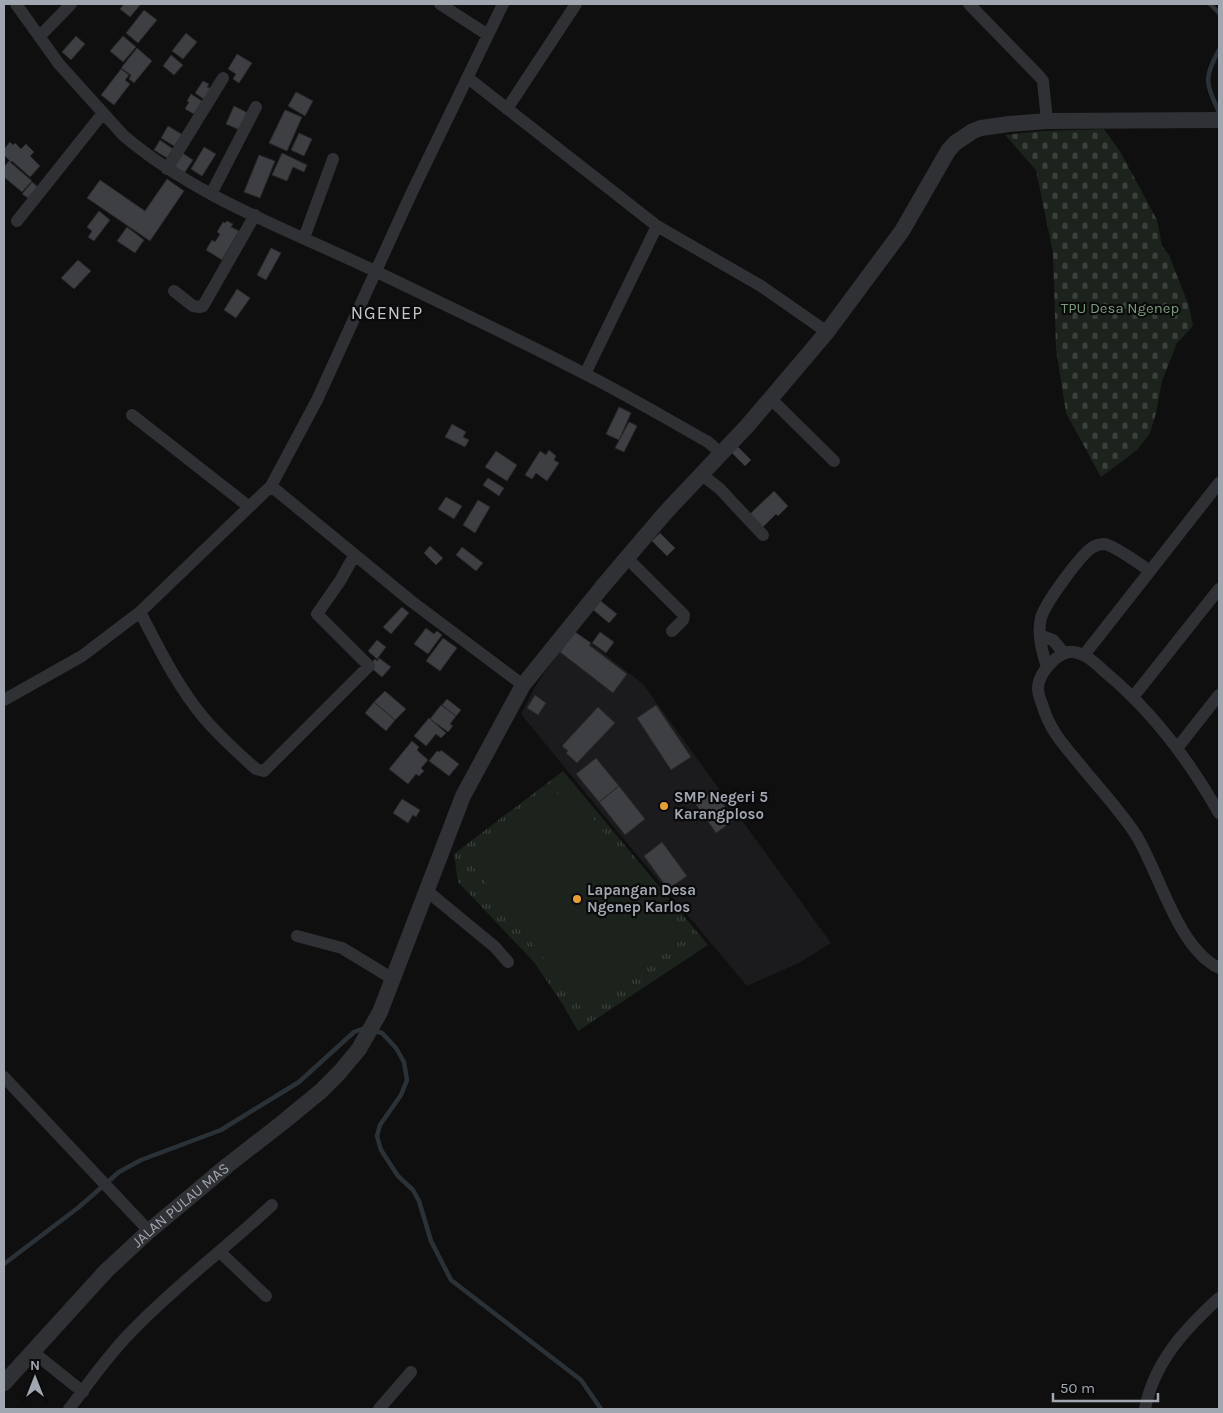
<svg xmlns="http://www.w3.org/2000/svg" width="1223" height="1413" font-family="Karla,sans-serif">
	<defs>
		<pattern id="cemetery-stones" width="16" height="16" patternUnits="userSpaceOnUse" patternTransform="scale(1.25)"><rect width="16" height="16" fill="#1c231c"/><path d="M2 7V4a2 2 0 0 1 4 0v3zM10 15v-3a2 2 0 0 1 4 0v3z" fill="#3a403b"/></pattern>
		<pattern id="park-tufts" width="24" height="20" patternUnits="userSpaceOnUse" patternTransform="scale(1.25)"><rect width="24" height="20" fill="#1c231c"/><path d="M3 7l-1-3M5 7V3M7 7l1-3M15 17l-1-3M17 17v-4M19 17l1-3" fill="none" stroke="#3a403b"/></pattern>
	</defs>
	<rect width="100%" height="100%" fill="#0f0f10"/>
	<path fill="#1b1b1d" d="M 574,630 L 643,684 L 831,943 L 799,963 L 747,986 L 606,818 L 521,714 L 536,685 Z"/>
	<path fill="url(#cemetery-stones)" d="M 1104,129 L 1121,153 L 1157,220 L 1162,246 L 1169,255 L 1189,306 L 1193,326 L 1177,343 L 1162,381 L 1156,413 L 1150,433 L 1137,450 L 1101,477 L 1066,413 L 1056,349 L 1053,253 L 1036,170 L 1005,135 L 1042,131 Z"/>
	<path fill="url(#park-tufts)" d="M 563,771 L 708,945 L 578,1031 L 563,1005 L 534,962 L 458,882 L 454,854 Z"/>
	<path fill="#1c231c" d="M 568,786 L 684,937 L 585,1012 L 469,861 Z"/>
	<g fill="none" stroke-linecap="round" stroke-linejoin="round">
		<path stroke="#2a3238" stroke-width="4.5" d="M 1210,4 L 1219,13
			M 1219,50 C 1203,79 1206,83 1219,112
			M 373,1031 L 382,1033 L 396,1048 L 404,1062 L 407,1080 L 401,1095 L 380,1125 L 377,1136 L 381,1150 L 398,1176 L 413,1190 L 419,1201 L 431,1241 L 451,1280 L 581,1380 L 601,1409
			M 4,1264 L 79,1207 L 119,1172 L 141,1160 L 221,1130 L 299,1082 L 354,1032 L 362,1029 L 366,1030"/>
	</g>
	<path fill="#3e3f43" stroke="#29292c" d="M 124,4 L 141,4 L 130,17 L 120,9 Z
		M 144,10 L 157,20 L 138,43 L 126,33 Z
		M 186,33 L 197,42 L 183,59 L 172,51 Z
		M 76,36 L 85,44 L 71,60 L 62,52 Z
		M 123,36 L 136,47 L 123,62 L 110,51 Z
		M 137,48 L 152,61 L 134,83 L 129,79 L 131,75 L 121,68 Z
		M 237,54 L 252,63 L 239,83 L 233,79 L 236,74 L 228,69 Z
		M 171,55 L 183,65 L 174,75 L 163,66 Z
		M 121,69 L 129,75 L 125,80 L 130,84 L 114,105 L 101,95 Z
		M 203,81 L 209,84 L 207,87 L 212,89 L 205,100 L 195,93 Z
		M 296,92 L 313,101 L 305,116 L 288,106 Z
		M 191,94 L 202,101 L 194,114 L 185,109 L 189,102 L 187,101 Z
		M 234,106 L 250,114 L 242,131 L 226,124 Z
		M 285,110 L 302,117 L 287,151 L 269,143 Z
		M 168,126 L 183,135 L 174,146 L 161,138 Z
		M 299,133 L 312,139 L 304,156 L 291,150 Z
		M 160,140 L 173,149 L 167,158 L 154,150 Z
		M 10,142 L 13,145 L 15,143 L 21,149 L 26,144 L 34,152 L 30,156 L 40,166 L 30,177 L 12,161 L 11,162 L 4,155 L 4,149 Z
		M 204,147 L 216,154 L 202,176 L 191,169 Z
		M 181,152 L 193,160 L 183,175 L 171,168 Z
		M 282,153 L 307,165 L 304,172 L 293,167 L 287,181 L 272,175 Z
		M 259,155 L 275,161 L 260,198 L 244,192 Z
		M 9,161 L 32,181 L 22,192 L 4,177 L 4,167 Z
		M 167,179 L 184,191 L 150,241 L 87,198 L 100,180 L 145,211 Z
		M 32,182 L 38,187 L 28,198 L 22,194 Z
		M 99,211 L 110,220 L 94,241 L 88,237 L 92,231 L 87,227 Z
		M 227,221 L 233,224 L 231,227 L 239,231 L 222,260 L 206,250 L 212,240 L 215,242 L 220,234 L 217,232 L 223,222 L 225,223 Z
		M 127,227 L 144,240 L 135,253 L 117,241 Z
		M 271,248 L 281,253 L 266,280 L 257,275 Z
		M 78,260 L 91,271 L 74,289 L 61,278 Z
		M 237,289 L 250,298 L 236,318 L 224,310 Z
		M 619,407 L 631,413 L 619,440 L 606,434 Z
		M 629,422 L 637,426 L 624,452 L 615,448 Z
		M 452,424 L 466,432 L 463,437 L 469,440 L 465,447 L 445,437 Z
		M 735,444 L 751,460 L 745,466 L 729,450 Z
		M 549,450 L 556,456 L 554,460 L 559,463 L 547,481 L 536,473 L 532,479 L 525,475 L 540,451 L 546,455 Z
		M 496,451 L 517,465 L 507,481 L 485,467 Z
		M 488,478 L 504,488 L 499,496 L 483,485 Z
		M 774,491 L 788,506 L 778,516 L 776,514 L 762,528 L 749,515 Z
		M 446,497 L 462,506 L 454,519 L 438,509 Z
		M 478,500 L 490,507 L 475,533 L 463,525 Z
		M 660,533 L 675,548 L 667,556 L 652,541 Z
		M 430,546 L 443,558 L 436,565 L 424,553 Z
		M 462,547 L 483,563 L 476,571 L 456,555 Z
		M 598,599 L 617,614 L 609,623 L 591,608 Z
		M 402,607 L 409,613 L 391,634 L 383,627 Z
		M 426,628 L 434,634 L 437,631 L 442,635 L 428,654 L 414,644 Z
		M 575,632 L 591,643 L 589,645 L 627,674 L 613,693 L 560,652 Z
		M 600,632 L 614,642 L 606,653 L 592,643 Z
		M 443,638 L 457,648 L 440,671 L 426,661 Z
		M 377,640 L 386,647 L 377,659 L 368,651 Z
		M 379,658 L 391,667 L 382,677 L 369,666 L 375,659 L 377,661 Z
		M 385,691 L 406,709 L 395,720 L 374,702 Z
		M 535,695 L 546,703 L 538,715 L 527,708 Z
		M 447,699 L 461,710 L 456,716 L 442,705 Z
		M 374,702 L 395,720 L 386,731 L 365,713 Z
		M 441,705 L 456,716 L 450,724 L 453,726 L 448,732 L 430,719 Z
		M 656,705 L 691,757 L 671,770 L 637,718 Z
		M 598,707 L 615,723 L 577,763 L 566,753 L 568,751 L 562,746 Z
		M 429,718 L 446,733 L 441,738 L 436,734 L 426,746 L 414,736 Z
		M 412,741 L 419,747 L 417,750 L 428,760 L 421,768 L 424,771 L 419,776 L 416,774 L 408,784 L 389,769 Z
		M 441,750 L 459,764 L 449,776 L 429,761 L 437,751 L 440,752 Z
		M 596,758 L 619,786 L 599,802 L 576,774 Z
		M 619,786 L 645,819 L 625,835 L 599,802 Z
		M 714,790 L 734,820 L 716,833 L 695,803 Z
		M 402,799 L 420,810 L 416,817 L 413,815 L 408,823 L 393,813 Z
		M 662,842 L 687,876 L 668,889 L 644,856 Z"/>
	<g fill="none" stroke-linecap="round" stroke-linejoin="round">
		<path stroke="#303135" stroke-width="12" d="M 16,4 L 59,64 L 123,135 C 195,197 289,230 375,271 C 445,305 516,338 585,374 C 627,395 667,419 708,442 L 721,453
			M 440,4 L 488,35
			M 969,4 L 1040,77 L 1043,81 L 1047,121
			M 39,37 L 71,4
			M 468,78 L 657,226 L 761,286 L 827,332
			M 507,109 L 576,4
			M 167,169 L 223,78
			M 211,194 L 256,107
			M 17,221 L 103,113
			M 304,238 L 333,159
			M 174,291 L 193,306 L 200,307 L 203,306 L 255,215
			M 585,374 L 657,226
			M 770,398 L 834,461
			M 132,415 L 248,506
			M 701,474 L 720,489 L 763,535
			M 271,486 L 411,601 L 523,685
			M 628,559 L 684,615 L 683,620 L 672,631
			M 140,612 C 159,648 177,686 204,718 C 219,736 238,753 256,769 L 264,771 L 369,666 L 317,614 L 340,581 L 354,556
			M 1040,635 L 1053,640 L 1064,653
			M 1084,655 L 1150,571
			M 1047,667 C 1042,651 1037,634 1041,618 C 1045,603 1078,559 1090,549 C 1094,546 1099,544 1104,544 C 1114,545 1141,565 1150,571 L 1219,483
			M 1133,697 L 1219,589
			M 4,700 L 82,656 L 140,612 L 271,486 L 317,400 L 412,192 L 503,4
			M 1178,747 L 1219,695
			M 1219,813 C 1189,760 1152,711 1105,672 C 1096,664 1087,654 1074,652 C 1066,651 1060,655 1054,660 C 1046,668 1038,677 1038,689 C 1038,694 1040,699 1042,704 C 1049,728 1061,742 1077,761 C 1096,785 1120,810 1136,835 C 1160,874 1177,947 1219,968
			M 427,891 L 495,947 L 508,962
			M 297,936 L 342,948 L 393,979
			M 4,1077 L 149,1231
			M 220,1252 L 266,1296
			M 33,1352 L 83,1392
			M 69,1409 C 89,1383 108,1355 131,1332 C 175,1286 226,1248 272,1205
			M 379,1409 L 411,1372
			M 1145,1409 C 1154,1362 1185,1329 1219,1298"/>
		<path stroke="#303135" stroke-width="16" id="s1" d="M 4,1383 L 106,1271 L 149,1231 L 228,1165 L 282,1123 L 321,1091 L 339,1073 L 359,1049 L 380,1012 L 463,796 L 523,685 L 603,586 L 665,513 L 748,425 L 827,332 L 902,231 L 948,151 L 955,143 L 973,131 L 981,128 L 1009,124 L 1047,121 L 1219,120"/>
	</g>
	<g fill="#e7a030" stroke="#0a0a0b" stroke-width="2">
		<circle cx="664" cy="806" r="5"/>
		<circle cx="577" cy="899" r="5"/>
	</g>
	<g text-anchor="middle" stroke-width="4.5" stroke-linejoin="round" paint-order="stroke">
		<g font-size="15" fill="#799b79" stroke="#0a0a0b">
			<text x="1120" y="313">TPU Desa Ngenep</text>
		</g>
		<g font-size="15" font-weight="bold" fill="#a1a7b1" stroke="#0a0a0b" text-anchor="start">
			<text x="674" y="802">SMP Negeri 5<tspan x="674" dy="17">Karangploso</tspan></text>
			<text x="587" y="895">Lapangan Desa<tspan x="587" dy="17">Ngenep Karlos</tspan></text>
		</g>
		<g font-size="15" fill="#a1a7b1" stroke="#0a0a0b">
			<text dy="5" stroke="none"><textPath href="#s1" startOffset="251">JALAN PULAU MAS</textPath></text>
		</g>
		<g font-size="18" letter-spacing="1" fill="#c2c5cd" stroke="#0a0a0b">
			<text x="387" y="319">NGENEP</text>
		</g>
	</g>
	<rect width="1223" height="1413" fill="none" stroke="#a1a7b1" stroke-width="10"/>
	<g transform="translate(35 1378)" stroke="#0a0a0b" stroke-width="4" paint-order="stroke">
	<path d="M0-4L9 19L0 12L-9 19Z" fill="#a1a7b1"/>
	<text y="-8" font-size="14" font-weight="bold" text-anchor="middle" fill="#a1a7b1">N</text>
	</g>
	<path d="M1053 1393v8h105v-8" fill="none" stroke="#a1a7b1" stroke-width="2.5"/>
	<text x="1060" y="1393" font-size="15" fill="#a1a7b1" stroke="#0a0a0b" stroke-width="4" paint-order="stroke">50 m</text>
</svg>
